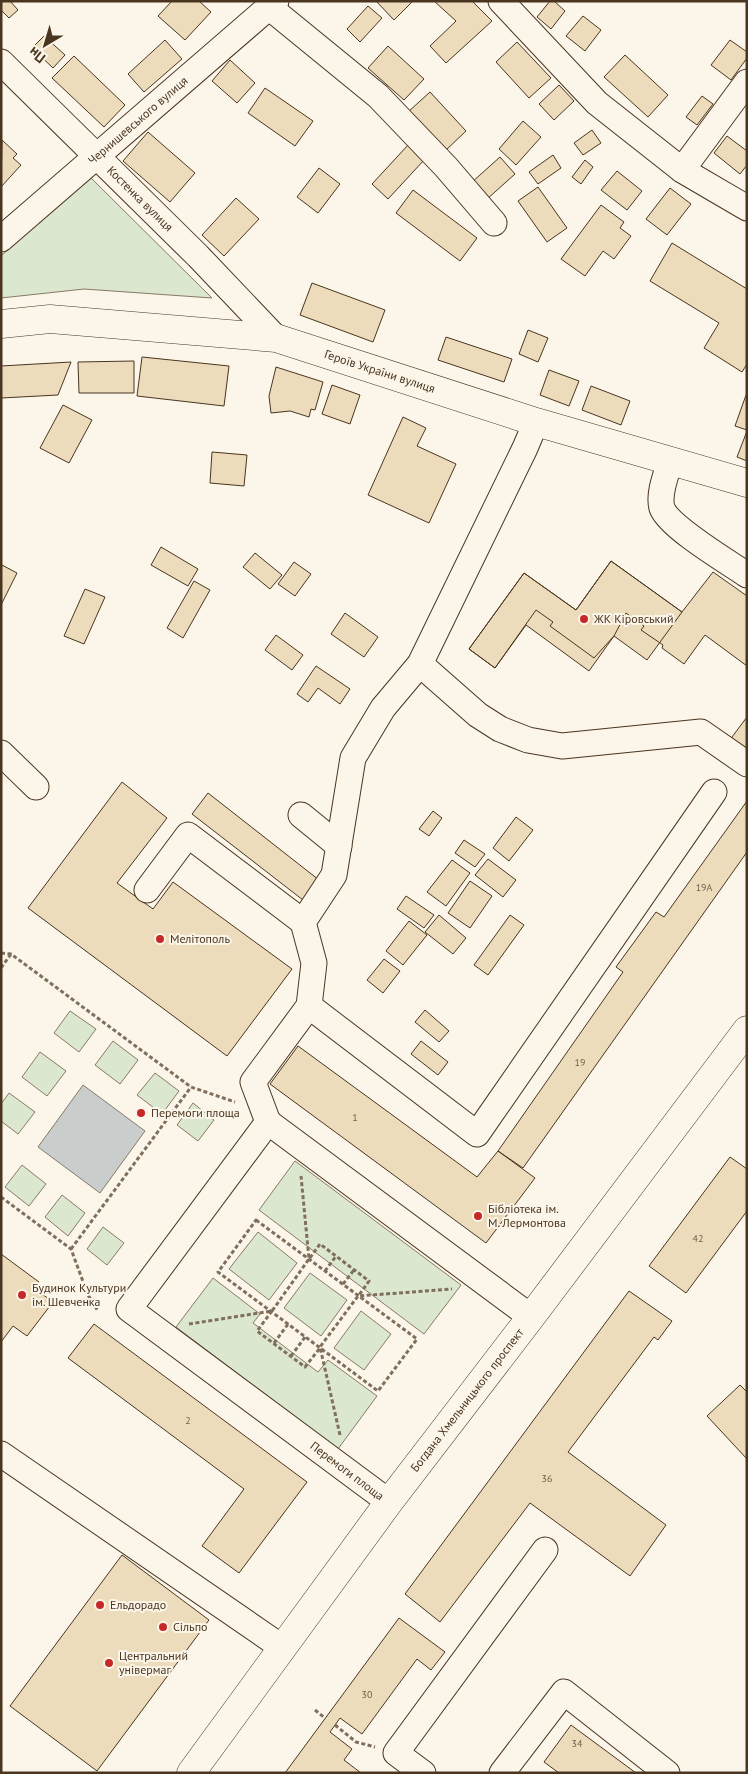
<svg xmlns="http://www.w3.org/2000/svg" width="748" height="1774" font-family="'PT Sans',sans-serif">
	<rect width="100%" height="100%" fill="#fbf6e9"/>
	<path fill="#dce7d0" stroke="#887966" d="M 89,176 L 212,298 L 84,289 L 1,298 L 1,256 Z
		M 70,1011 L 96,1029 L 79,1052 L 54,1033 Z
		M 113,1041 L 138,1060 L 120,1084 L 95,1065 Z
		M 40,1052 L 66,1071 L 47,1096 L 22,1077 Z
		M 155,1073 L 179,1091 L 162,1114 L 137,1095 Z
		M 9,1093 L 35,1112 L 18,1134 L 1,1121 L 1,1104 Z
		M 193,1103 L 214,1120 L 198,1141 L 177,1125 Z
		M 295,1161 L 461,1285 L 424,1334 L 259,1210 Z
		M 22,1165 L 46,1184 L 29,1206 L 5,1187 Z
		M 62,1195 L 85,1213 L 68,1236 L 45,1217 Z
		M 103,1227 L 124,1243 L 107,1265 L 87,1249 Z
		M 258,1232 L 297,1263 L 269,1300 L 229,1269 Z
		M 310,1273 L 347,1300 L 321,1336 L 284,1308 Z
		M 213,1278 L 260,1314 L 253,1323 L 318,1372 L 328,1360 L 377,1396 L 338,1449 L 176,1327 Z
		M 361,1311 L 391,1334 L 364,1370 L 334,1348 Z"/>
	<path fill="#c9cecd" stroke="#887966" d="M 83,1085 L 145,1131 L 100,1193 L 38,1147 Z"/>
	<path fill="#ecdcbc" stroke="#4a3520" d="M 1,1 L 10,1 L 18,10 L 9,18 L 1,10 Z
		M 172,1 L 199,1 L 211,12 L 185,40 L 158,16 Z
		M 376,1 L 413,1 L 394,20 Z
		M 434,1 L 472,1 L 492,21 L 446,63 L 430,46 L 456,21 Z
		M 550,1 L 554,1 L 565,11 L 551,29 L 537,17 Z
		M 368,6 L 382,18 L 360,42 L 347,29 Z
		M 583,16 L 601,30 L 585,51 L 566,36 Z
		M 44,36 L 65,55 L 53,68 L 32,48 Z
		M 165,40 L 182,59 L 144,92 L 128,74 Z
		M 730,40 L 747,52 L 747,58 L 731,80 L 711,65 Z
		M 517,42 L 551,78 L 529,98 L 496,62 Z
		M 388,46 L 424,79 L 404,100 L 368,68 Z
		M 625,55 L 668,95 L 648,117 L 604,77 Z
		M 74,56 L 125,105 L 104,127 L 52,78 Z
		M 230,60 L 255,83 L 237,103 L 212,81 Z
		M 559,85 L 574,101 L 554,120 L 539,104 Z
		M 265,88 L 313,121 L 295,146 L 248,113 Z
		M 430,92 L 466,131 L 445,151 L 408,112 Z
		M 702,96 L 713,104 L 697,125 L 686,117 Z
		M 523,121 L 541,137 L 516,165 L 499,149 Z
		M 592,130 L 601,143 L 583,155 L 574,143 Z
		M 148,132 L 195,173 L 170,202 L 123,161 Z
		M 727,136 L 747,151 L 747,165 L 740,174 L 714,153 Z
		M 2,140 L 17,154 L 13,158 L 21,165 L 1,187 Z
		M 409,144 L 425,159 L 388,199 L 372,184 Z
		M 553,155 L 561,168 L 538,184 L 529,172 Z
		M 500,157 L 515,174 L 486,200 L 471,183 Z
		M 585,160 L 593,167 L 581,184 L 572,177 Z
		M 319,168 L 340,184 L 318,213 L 297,197 Z
		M 617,171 L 642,191 L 627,210 L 601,190 Z
		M 538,187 L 567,228 L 547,242 L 518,201 Z
		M 670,188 L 691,204 L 667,235 L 646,219 Z
		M 413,190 L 477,238 L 460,261 L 396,213 Z
		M 236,198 L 259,219 L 224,256 L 202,235 Z
		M 601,205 L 624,222 L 620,228 L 631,236 L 614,259 L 603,251 L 585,276 L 561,259 Z
		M 672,243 L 747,289 L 747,364 L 742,372 L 704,348 L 719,323 L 650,281 Z
		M 312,283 L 385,310 L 373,342 L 300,315 Z
		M 528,330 L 548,338 L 538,362 L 519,354 Z
		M 446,337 L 512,359 L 504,382 L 438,360 Z
		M 142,357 L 229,366 L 224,406 L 137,396 Z
		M 134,361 L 134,393 L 79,393 L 78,362 Z
		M 71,362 L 58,395 L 1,398 L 1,366 Z
		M 276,367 L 323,382 L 315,410 L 311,409 L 309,417 L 290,411 L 271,413 L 269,396 Z
		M 549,370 L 579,381 L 569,406 L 540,395 Z
		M 332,385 L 360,395 L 350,424 L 322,414 Z
		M 591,386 L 630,401 L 621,425 L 582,410 Z
		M 746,395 L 747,395 L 747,430 L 735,426 Z
		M 63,405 L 92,420 L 69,463 L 40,448 Z
		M 403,417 L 426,428 L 417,446 L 456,464 L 429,523 L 368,495 Z
		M 747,431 L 747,461 L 737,457 Z
		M 212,452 L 247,455 L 244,486 L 210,483 Z
		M 161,547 L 198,569 L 188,586 L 151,565 Z
		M 255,553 L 282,575 L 270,589 L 243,567 Z
		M 611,561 L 682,612 L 713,572 L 747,596 L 747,666 L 705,635 L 684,664 L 662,648 L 663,645 L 641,630 L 644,626 L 626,613 L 614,636 L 594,658 L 550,626 L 553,622 L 536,610 L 495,668 L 469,649 L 524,573 L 576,610 Z
		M 611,561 L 682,612 L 647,660 L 614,636 L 589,671 L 526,625 L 495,668 L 469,649 L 524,573 L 576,610 Z
		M 294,562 L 311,574 L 295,596 L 278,584 Z
		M 2,565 L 17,573 L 1,605 L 1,567 Z
		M 194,581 L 210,590 L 183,638 L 167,628 Z
		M 85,589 L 105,597 L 84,644 L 64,636 Z
		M 345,613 L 378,637 L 364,657 L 331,634 Z
		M 276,635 L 303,655 L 292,670 L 265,650 Z
		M 316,666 L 350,689 L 340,704 L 318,688 L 308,702 L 297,694 Z
		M 747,717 L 747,754 L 729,741 Z
		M 122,782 L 167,818 L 117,883 L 153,909 L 173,882 L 292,969 L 227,1056 L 28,908 Z
		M 208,793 L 319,880 L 303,900 L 192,814 Z
		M 747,801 L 747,852 L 523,1168 L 498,1151 L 623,972 L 616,967 L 656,912 L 664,917 Z
		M 433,811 L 442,818 L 429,836 L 419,829 Z
		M 516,817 L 533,830 L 509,861 L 493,848 Z
		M 464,840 L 485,854 L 475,867 L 455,853 Z
		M 488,859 L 516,880 L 503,897 L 475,875 Z
		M 452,860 L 470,873 L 446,906 L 427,892 Z
		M 470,881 L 492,896 L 470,928 L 448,913 Z
		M 406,896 L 434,915 L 424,928 L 397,909 Z
		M 439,915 L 466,938 L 453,954 L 425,932 Z
		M 510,915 L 524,925 L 488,975 L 474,965 Z
		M 409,921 L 427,935 L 403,965 L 386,951 Z
		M 384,959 L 400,971 L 383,993 L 367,980 Z
		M 425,1010 L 449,1031 L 439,1042 L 415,1022 Z
		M 421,1041 L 448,1062 L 438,1075 L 411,1054 Z
		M 298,1046 L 477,1177 L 498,1151 L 535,1178 L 486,1243 L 270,1084 Z
		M 730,1157 L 747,1169 L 747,1211 L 686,1293 L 649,1266 Z
		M 1,1254 L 39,1282 L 34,1288 L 53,1302 L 27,1336 L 13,1326 L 1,1342 Z
		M 629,1291 L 672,1321 L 658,1340 L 654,1337 L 568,1452 L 666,1525 L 630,1576 L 530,1503 L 440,1622 L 405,1594 Z
		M 94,1324 L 307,1482 L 239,1573 L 202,1546 L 244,1489 L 68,1358 Z
		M 740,1385 L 747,1392 L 747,1459 L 707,1416 Z
		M 122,1555 L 209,1620 L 97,1771 L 10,1706 Z
		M 399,1618 L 445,1652 L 431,1670 L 417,1659 L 362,1734 L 340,1718 L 330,1732 L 352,1749 L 344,1760 L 361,1773 L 285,1773 Z
		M 571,1725 L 636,1773 L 559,1773 L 544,1762 Z"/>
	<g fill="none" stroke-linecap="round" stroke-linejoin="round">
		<g stroke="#4a3520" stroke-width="27">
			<g id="minor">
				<path d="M 501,1 L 597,103 L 682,170 L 747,208"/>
				<path d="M 269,7 L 378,96 L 446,167 L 494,223"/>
				<path id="s1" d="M 1,62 L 198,256 L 276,338"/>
				<path d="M 682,170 L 747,82"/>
				<path id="s2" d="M 1,239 L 276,1"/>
				<path d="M 670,462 C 666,475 658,494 662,508 C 669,527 728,562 747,575"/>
				<path d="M 420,664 L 478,715 L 500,729 L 528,740 L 562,746 L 701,732 L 747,764"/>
				<path d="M 1,753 L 36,787"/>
				<path d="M 301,815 L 339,846"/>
				<path d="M 147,890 L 188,835 L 303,922"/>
				<path d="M 309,1006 L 477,1134 L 714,792"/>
				<path d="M 268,1122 L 253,1082 L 309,1006 L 314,963 L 303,922 L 334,875 L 353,758 L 383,708 L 420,664 L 525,448 L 536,422"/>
				<path d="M 1,1454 L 283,1648"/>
				<path d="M 389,1502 L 129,1309 L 268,1122 L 531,1317"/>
				<path d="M 423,1773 L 396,1753 L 545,1550"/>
				<path d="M 502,1773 L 564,1692 L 667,1773"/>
			</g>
		</g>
		<g stroke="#4a3520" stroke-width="29">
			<g id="major">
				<path id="s3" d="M 1,324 L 50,319 L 276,338 L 536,422 L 747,483"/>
			</g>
		</g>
		<g stroke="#4a3520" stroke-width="29">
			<g id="highway">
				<path id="s4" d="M 191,1773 L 389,1502 L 531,1317 L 747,1030"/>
			</g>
		</g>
		<path stroke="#7f6f5c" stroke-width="3" stroke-dasharray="4 2.5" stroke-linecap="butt" d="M 1,953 L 11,954 L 191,1087 L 235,1102
			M 1,968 L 11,954
			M 1,1197 L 71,1249 L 88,1295 L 98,1311
			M 256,1220 L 417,1339 L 378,1391 L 218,1272 Z
			M 71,1249 L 191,1087
			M 310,1258 L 320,1244 L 369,1281 L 359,1295
			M 325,1271 L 336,1256
			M 343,1284 L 354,1270
			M 272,1311 L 257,1331 L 305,1367 L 320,1348
			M 189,1324 L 272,1311 L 309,1259 L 301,1176
			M 274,1343 L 288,1324
			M 291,1356 L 305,1337
			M 340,1435 L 320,1347 L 358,1296 L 452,1289
			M 315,1710 L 325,1718
			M 335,1725 L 356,1742 L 375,1747"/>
		<use href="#minor" stroke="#fbf6e9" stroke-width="25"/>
		<use href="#major" stroke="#fbf6e9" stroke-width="28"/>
		<use href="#highway" stroke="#fbf6e9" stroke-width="28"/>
	</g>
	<g fill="#c62828" stroke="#fbf6e9" stroke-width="2">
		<circle cx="584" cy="619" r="5"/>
		<circle cx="160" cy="939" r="5"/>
		<circle cx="141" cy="1113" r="5"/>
		<circle cx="478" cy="1216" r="5"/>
		<circle cx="22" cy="1295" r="5"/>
		<circle cx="100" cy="1605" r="5"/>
		<circle cx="163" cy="1627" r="5"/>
		<circle cx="109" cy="1663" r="5"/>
	</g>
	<g text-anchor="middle" stroke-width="4" stroke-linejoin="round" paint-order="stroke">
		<g font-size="10" fill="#725f47">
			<text x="704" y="891">19А</text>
			<text x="580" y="1066">19</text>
			<text x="355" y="1121">1</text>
			<text x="698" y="1242">42</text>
			<text x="188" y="1424">2</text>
			<text x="547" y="1482">36</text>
			<text x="367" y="1698">30</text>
			<text x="577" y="1747">34</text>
		</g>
		<g font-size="12" fill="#4a3520" stroke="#fbf6e9">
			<text dy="4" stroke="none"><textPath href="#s2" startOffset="181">Чернишевського вулиця</textPath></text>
			<text dy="4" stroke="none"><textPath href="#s1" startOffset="195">Костенка вулиця</textPath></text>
			<text dy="4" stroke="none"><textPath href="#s3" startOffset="385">Героїв України вулиця</textPath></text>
			<text dy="4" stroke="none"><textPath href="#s4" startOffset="464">Богдана Хмельницького проспект</textPath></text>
			<text transform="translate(347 1471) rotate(37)" y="4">Перемоги площа</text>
		</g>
		<g font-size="12" fill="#4a3520" stroke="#fbf6e9" text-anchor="start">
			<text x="594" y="623">ЖК Кіровський</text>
			<text x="170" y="943">Мелітополь</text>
			<text x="151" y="1117">Перемоги площа</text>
			<text x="488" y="1213">Бібліотека ім.<tspan x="488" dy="14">М. Лермонтова</tspan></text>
			<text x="32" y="1292">Будинок Культури<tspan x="32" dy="14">ім. Шевченка</tspan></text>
			<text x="110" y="1609">Ельдорадо</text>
			<text x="173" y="1631">Сільпо</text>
			<text x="119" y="1660">Центральний<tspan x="119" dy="14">універмаг</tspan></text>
		</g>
	</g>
	<rect width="748" height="1774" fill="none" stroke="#4a3520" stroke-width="5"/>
	<g transform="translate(45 45) rotate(218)" stroke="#fbf6e9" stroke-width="4" paint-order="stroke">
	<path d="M0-4L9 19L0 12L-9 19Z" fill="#4a3520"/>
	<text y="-8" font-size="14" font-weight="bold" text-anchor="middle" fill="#4a3520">Пн</text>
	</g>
</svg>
